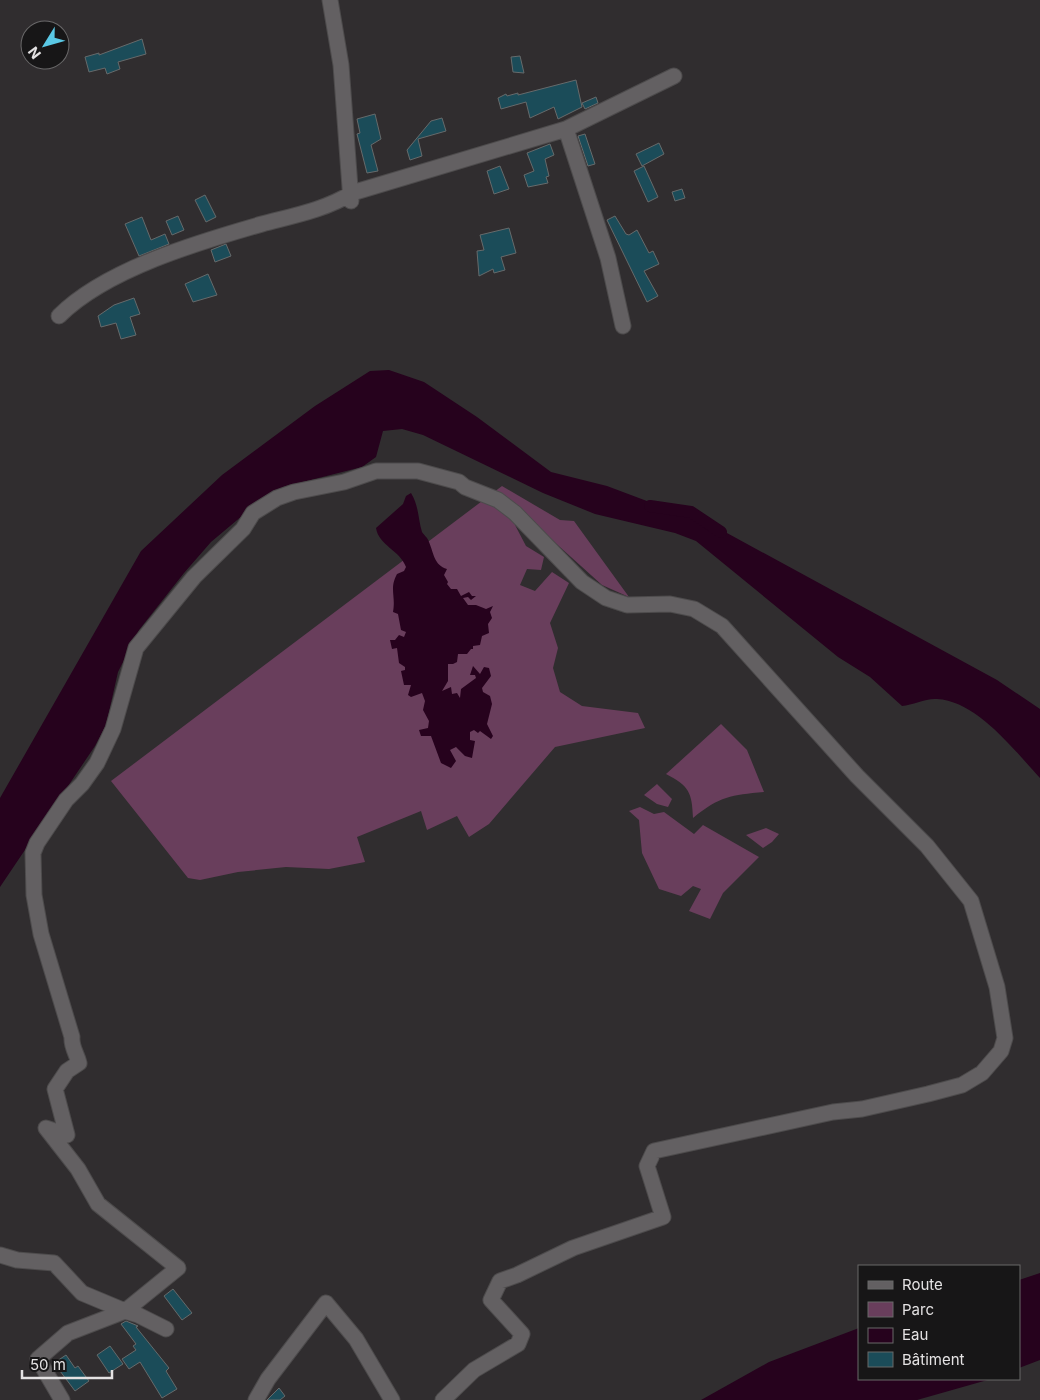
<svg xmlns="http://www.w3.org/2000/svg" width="1040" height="1400" font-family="Inter,sans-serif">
	<rect width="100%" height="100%" fill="#302d2f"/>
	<path fill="#693e5c" d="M 502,486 L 560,520 L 574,521 L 629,597 L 602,585 L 540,529 L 515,525 L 526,546 L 544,557 L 541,570 L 527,569 L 520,585 L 535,591 L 552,572 L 569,583 L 550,623 L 558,648 L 553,668 L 560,692 L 582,706 L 638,713 L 645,728 L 555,747 L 489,824 L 469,837 L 457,816 L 427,830 L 421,811 L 357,837 L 365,862 L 329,869 L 286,867 L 238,872 L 200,880 L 188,878 L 111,781 Z
		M 721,724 L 747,750 L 764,792 C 731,795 720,796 693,818 C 692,792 689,786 666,774 Z
		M 657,784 L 672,799 L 668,807 L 657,804 L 644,795 Z
		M 640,807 L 654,814 L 664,812 L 694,834 L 703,825 L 759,857 L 723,893 L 710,919 L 689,911 L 701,889 L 693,886 L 681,896 L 659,889 L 642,853 L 639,820 L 629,811 Z
		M 766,828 L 779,834 L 772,842 L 763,848 L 746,835 Z"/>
	<path fill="#26021d" d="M 389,370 L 424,382 L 477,417 L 551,472 L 607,486 L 716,527 L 997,680 L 1040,709 L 1040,778 C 1014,750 977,701 937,699 C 926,698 913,705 902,706 L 870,677 L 838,657 L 696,541 L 675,533 L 595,514 L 543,493 L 423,435 L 402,429 L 383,431 L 376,457 L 362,467 L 283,487 L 255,505 L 211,542 L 184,573 L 139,630 L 118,672 L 106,725 L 95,746 L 0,887 L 0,798 L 141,551 L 222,475 L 315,406 L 370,371 Z
		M 411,493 C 419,506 418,519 422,532 C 424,535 428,538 429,542 C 434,554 434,565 447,569 L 444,575 L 448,582 L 447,584 L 451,589 L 457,589 L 461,596 L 469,592 L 472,596 L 476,596 L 471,600 L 468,597 L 463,598 L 468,605 L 476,605 L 486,609 L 493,606 L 490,612 L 492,618 L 488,624 L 489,633 L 482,636 L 480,645 L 473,646 L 473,649 L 471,649 L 467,654 L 458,654 L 457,662 L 453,664 L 448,664 L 448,681 L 442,691 L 451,687 L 452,694 L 457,693 L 460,698 L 461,689 L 476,678 L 475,675 L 470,675 L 473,666 L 480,674 L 484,667 L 489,668 L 491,676 L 482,688 L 483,692 L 490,696 L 492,704 L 487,724 L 493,736 L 491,739 L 480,731 L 478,733 L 474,730 L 470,732 L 470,740 L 475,741 L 472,758 L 465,756 L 456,747 L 450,750 L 456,761 L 451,768 L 441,763 L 431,736 L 421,736 L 419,730 L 428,728 L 429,721 L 423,710 L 425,701 L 422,693 L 411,697 L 408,695 L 411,685 L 404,685 L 401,671 L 405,670 L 405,667 L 399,663 L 397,648 L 392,649 L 390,640 L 395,640 L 399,635 L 404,637 L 406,632 L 401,630 L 398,614 L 393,612 C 396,595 389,589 397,574 L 404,571 L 406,567 C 400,550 379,546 376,528 L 403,504 L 406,496 Z
		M 1040,1273 L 1040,1360 L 1019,1368 L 1019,1280 Z
		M 859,1328 L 859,1379 L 991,1379 L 917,1400 L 701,1400 L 769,1362 Z"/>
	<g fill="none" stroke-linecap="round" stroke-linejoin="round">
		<path stroke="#26021d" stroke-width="12" d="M 650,506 L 691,512 L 721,532"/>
	</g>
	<path fill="#1b4c59" stroke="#666a6b" d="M 142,39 L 146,54 L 118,62 L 120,69 L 107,74 L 105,68 L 89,72 L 85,57 L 99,53 L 99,55 Z
		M 520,56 L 524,73 L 513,72 L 511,57 Z
		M 576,80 L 582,107 L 558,119 L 554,107 L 530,118 L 526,102 L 501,109 L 498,98 L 506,94 L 507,96 L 518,93 L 518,95 Z
		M 596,97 L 598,103 L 585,109 L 582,103 Z
		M 375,114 L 381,139 L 371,145 L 378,171 L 367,173 L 357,134 L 360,133 L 357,119 Z
		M 442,118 L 446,131 L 418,139 L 422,156 L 410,160 L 407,150 L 431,121 Z
		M 585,134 L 595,164 L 588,166 L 578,136 Z
		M 659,143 L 664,154 L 642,166 L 636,154 Z
		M 550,144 L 554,155 L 545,159 L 549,176 L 546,177 L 548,183 L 528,187 L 524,175 L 534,171 L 527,153 Z
		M 500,166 L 509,189 L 494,194 L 487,171 Z
		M 644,166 L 658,197 L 648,202 L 634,171 Z
		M 682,189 L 685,198 L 675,201 L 672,192 Z
		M 205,195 L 216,217 L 206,222 L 195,200 Z
		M 178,216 L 184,230 L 172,235 L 166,221 Z
		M 615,216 L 626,234 L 629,235 L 637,230 L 649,253 L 653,251 L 659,264 L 644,271 L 658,296 L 647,302 L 607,220 Z
		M 142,217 L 151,240 L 165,234 L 169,244 L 139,256 L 125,224 Z
		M 509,228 L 516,253 L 501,257 L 505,270 L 494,273 L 493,269 L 479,276 L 477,251 L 484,250 L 480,235 Z
		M 226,244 L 231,256 L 215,262 L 211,250 Z
		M 208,274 L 217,295 L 193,302 L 185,284 Z
		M 134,298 L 140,314 L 130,317 L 136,335 L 121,339 L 116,323 L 101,327 L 98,316 L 114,305 Z
		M 173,1289 L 192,1313 L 182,1320 L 164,1296 Z
		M 126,1321 L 138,1326 L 136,1327 L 169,1368 L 166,1371 L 177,1389 L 162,1398 L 140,1362 L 129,1369 L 122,1359 L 136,1350 L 133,1346 L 136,1344 L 121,1324 Z
		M 110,1346 L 123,1364 L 109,1373 L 97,1355 Z
		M 66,1355 L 75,1368 L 78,1366 L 89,1381 L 75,1391 L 54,1363 Z
		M 279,1388 L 285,1396 L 280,1400 L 267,1400 Z"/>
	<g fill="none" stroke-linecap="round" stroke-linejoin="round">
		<g stroke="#4d4b4c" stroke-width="17">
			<path id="minor" d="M 330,0 L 341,65 L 351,201
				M 566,129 L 608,258 L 623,326
				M 59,316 C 106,269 199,242 262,224 C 292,216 325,210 352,193 L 566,129 L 674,76
				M 0,1255 L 17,1260 L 54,1263 L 82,1293 L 125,1311 L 178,1268 L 98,1204 L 78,1169 L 46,1128 L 67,1135 L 55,1089 L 67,1071 L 79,1063 C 77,1054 71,1047 72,1037 L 41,934 L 34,895 L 33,853 L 37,843 L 66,800 L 82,784 L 97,763 L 113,729 L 136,648 L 194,577 L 243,529 L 253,513 L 277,498 L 294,492 L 344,482 L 376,471 L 418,471 L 459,482 L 465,487 L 498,500 L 515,513 L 582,582 L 606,598 L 627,605 L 670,604 L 694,609 L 722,626 L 857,776 L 927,846 L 971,901 L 997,987 L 1005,1038 L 1001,1051 L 982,1073 L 962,1085 L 928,1094 L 862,1109 L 833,1112 L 654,1151 L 647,1166 L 663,1217 L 573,1248 L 517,1275 L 500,1281 L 491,1300 L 522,1334 L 518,1344 L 474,1370 L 443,1400
				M 62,1400 L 38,1359 L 68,1333 L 125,1311 L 138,1315 L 166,1329
				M 256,1400 L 268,1379 L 326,1303 L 356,1339 L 392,1400"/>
		</g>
		<use href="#minor" stroke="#636062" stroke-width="15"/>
	</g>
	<rect x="858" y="1265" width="162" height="115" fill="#171617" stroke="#696869"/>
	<rect x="868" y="1281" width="25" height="8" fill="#636062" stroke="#696869"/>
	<text x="902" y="1290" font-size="15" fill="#e4e2e3">Route</text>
	<rect x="868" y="1302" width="25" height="15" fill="#693e5c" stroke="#696869"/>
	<text x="902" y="1315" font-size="15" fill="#e4e2e3">Parc</text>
	<rect x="868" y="1328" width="25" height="15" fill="#26021d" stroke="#696869"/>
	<text x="902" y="1340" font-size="15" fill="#e4e2e3">Eau</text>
	<rect x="868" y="1352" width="25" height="15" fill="#1b4c59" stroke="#696869"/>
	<text x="902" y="1365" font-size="15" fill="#e4e2e3">Bâtiment</text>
	<g transform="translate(45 45) rotate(233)"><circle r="24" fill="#171617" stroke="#696869"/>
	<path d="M0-4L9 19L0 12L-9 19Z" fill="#5ac8e5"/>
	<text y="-8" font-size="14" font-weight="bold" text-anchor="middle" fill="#e4e2e3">N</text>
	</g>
	<path d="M22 1370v8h90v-8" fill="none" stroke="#e4e2e3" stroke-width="2.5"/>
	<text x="30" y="1370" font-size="15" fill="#e4e2e3" stroke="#171617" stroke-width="4" paint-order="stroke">50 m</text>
</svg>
